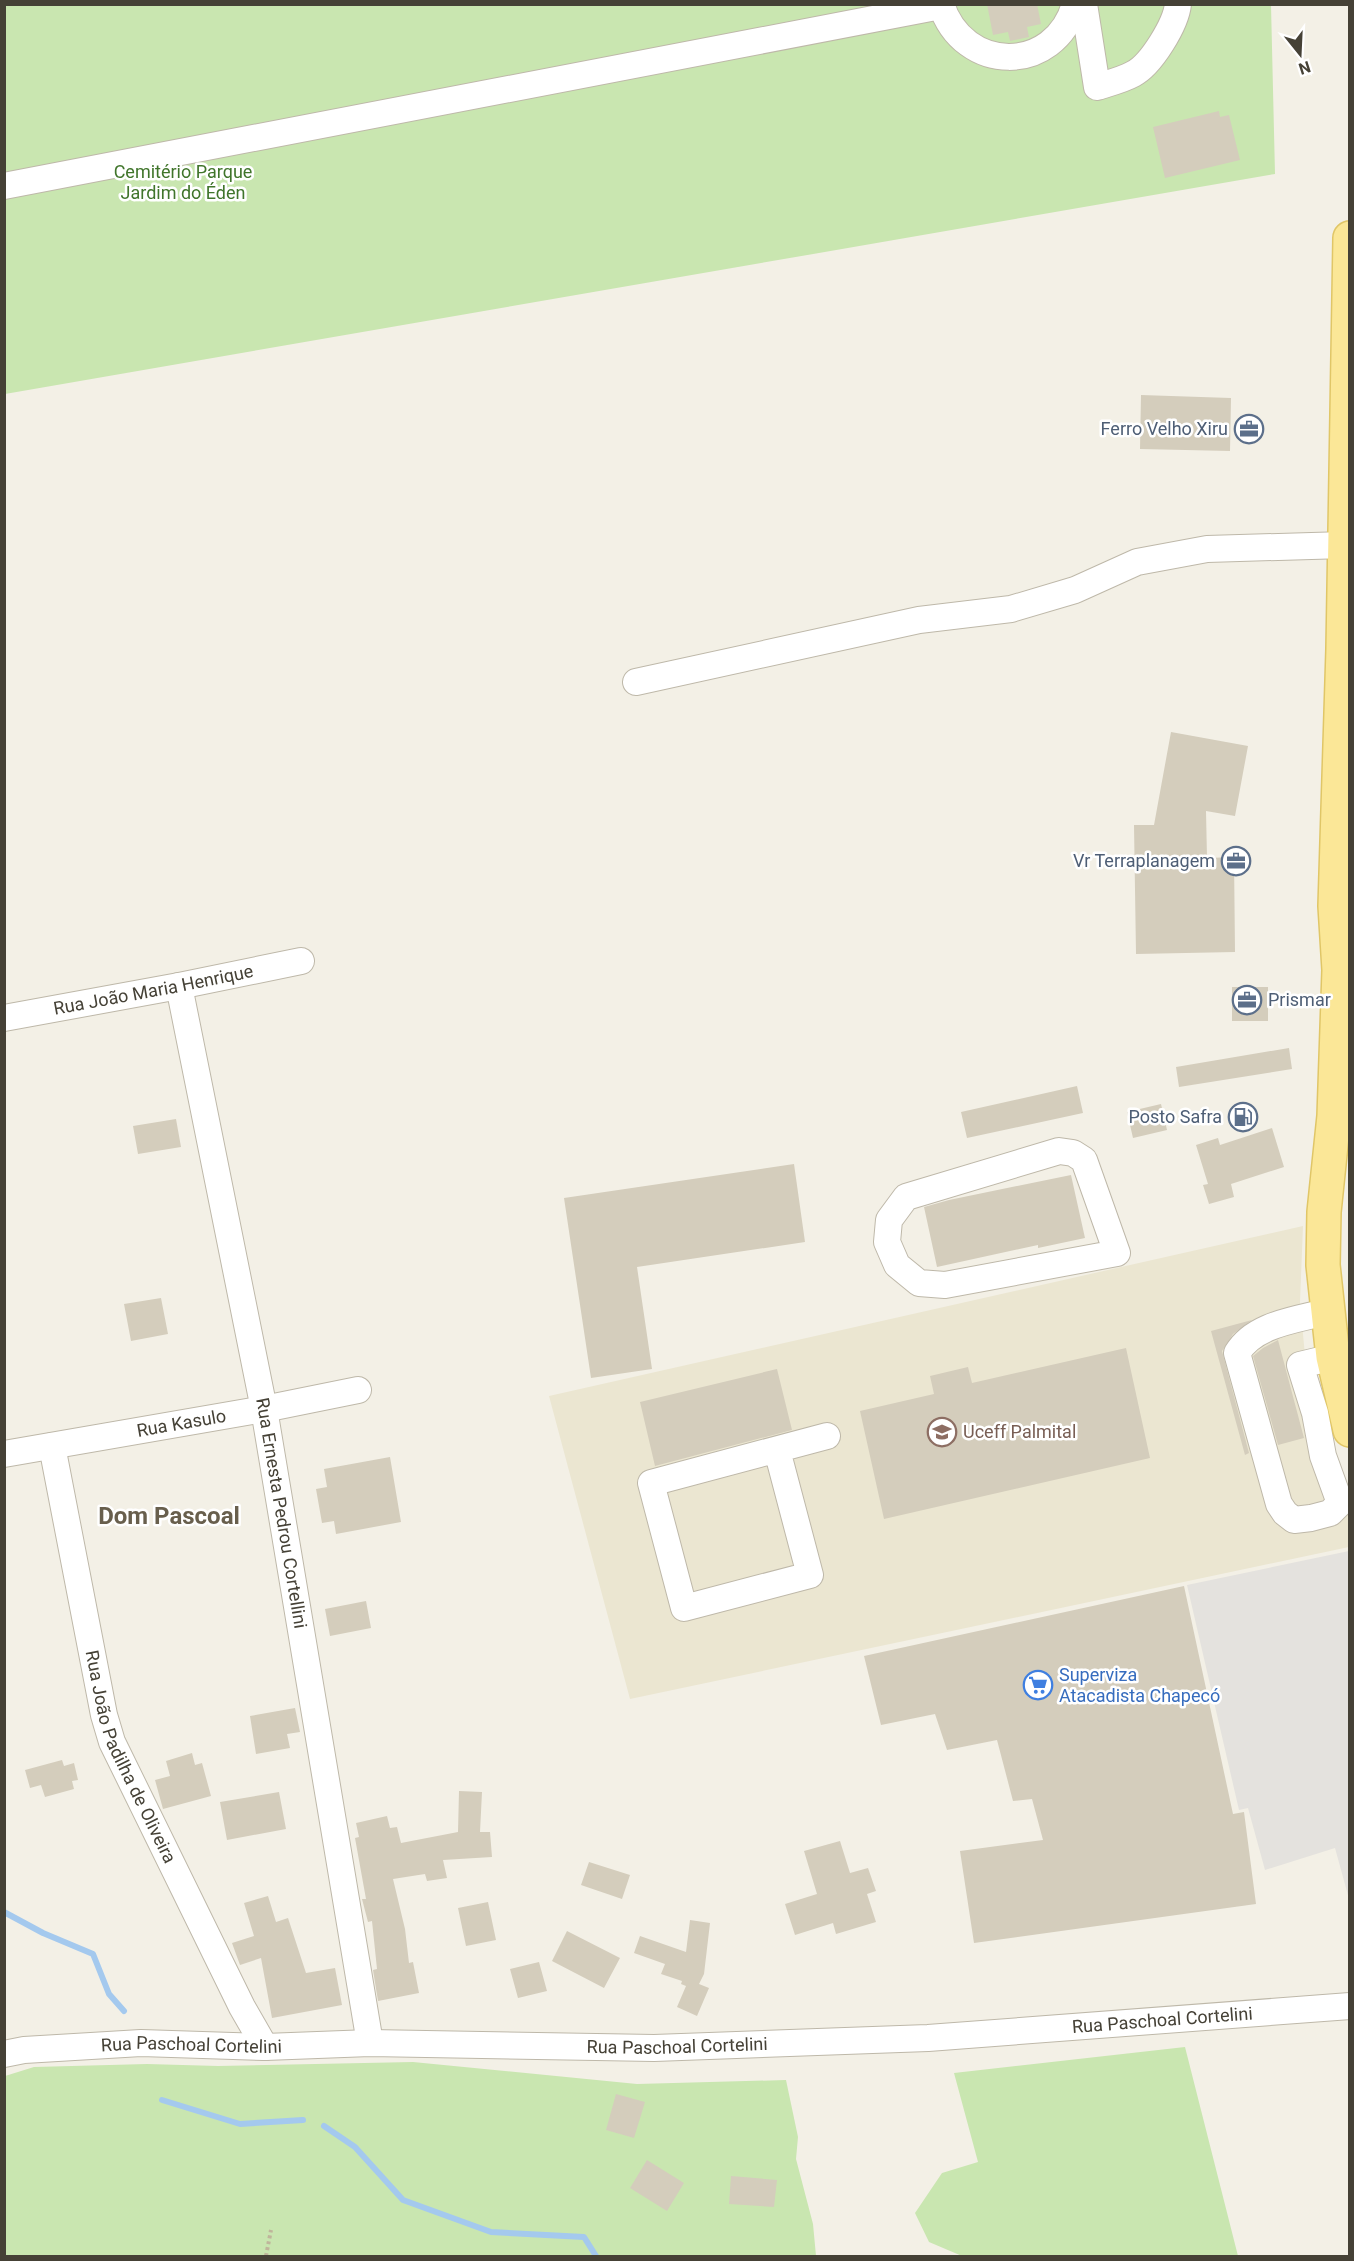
<svg xmlns="http://www.w3.org/2000/svg" width="1354" height="2261" font-family="Roboto,sans-serif">
	<rect width="100%" height="100%" fill="#f3f0e6"/>
	<path fill="#ebe6d1" d="M 1303,1226 L 1300,1302 L 1307,1377 L 1349,1499 L 1349,1547 L 630,1699 L 549,1396 Z"/>
	<path fill="#c9e6b0" d="M 5,5 L 1271,5 L 1275,174 L 5,394 Z
		M 1185,2047 L 1238,2256 L 962,2256 L 929,2242 L 915,2213 L 942,2173 L 978,2162 L 954,2073 Z
		M 413,2062 L 637,2084 L 786,2080 L 798,2137 L 796,2159 L 813,2224 L 816,2256 L 5,2256 L 5,2076 L 34,2067 L 147,2064 L 218,2066 Z"/>
	<path fill="#e4e2de" d="M 1349,1551 L 1350,1551 L 1349,1899 L 1335,1848 L 1265,1870 L 1248,1808 L 1239,1810 L 1187,1585 Z"/>
	<g fill="none" stroke-linecap="round" stroke-linejoin="round">
		<path stroke="#a4c9ee" stroke-width="6" d="M 4,1912 L 43,1933 L 93,1954 L 109,1994 L 124,2011
			M 162,2100 L 240,2124 L 303,2120
			M 324,2126 L 355,2147 L 403,2200 L 491,2232 L 584,2237 L 596,2256"/>
	</g>
	<path fill="#d4cdbc" d="M 987,4 L 1037,4 L 1041,24 L 1027,27 L 1029,37 L 1010,41 L 1008,32 L 993,35 Z
		M 1219,111 L 1220,117 L 1229,115 L 1240,160 L 1165,178 L 1153,127 Z
		M 1141,395 L 1231,398 L 1230,451 L 1140,449 Z
		M 1171,732 L 1248,746 L 1235,816 L 1206,811 L 1207,858 L 1234,857 L 1235,952 L 1136,954 L 1134,825 L 1154,825 Z
		M 1232,987 L 1268,987 L 1268,1021 L 1232,1021 Z
		M 1289,1048 L 1292,1069 L 1179,1087 L 1176,1067 Z
		M 1077,1086 L 1083,1113 L 967,1138 L 961,1112 Z
		M 1161,1104 L 1167,1130 L 1133,1138 L 1127,1112 Z
		M 176,1119 L 181,1147 L 138,1154 L 133,1126 Z
		M 1272,1128 L 1284,1167 L 1231,1184 L 1234,1197 L 1209,1204 L 1203,1185 L 1208,1184 L 1196,1145 L 1218,1138 L 1220,1145 Z
		M 794,1164 L 805,1242 L 637,1267 L 652,1369 L 591,1378 L 564,1198 Z
		M 1071,1175 L 1085,1238 L 1038,1248 L 1038,1245 L 937,1267 L 924,1207 L 949,1200 Z
		M 161,1298 L 168,1334 L 131,1341 L 124,1304 Z
		M 1252,1320 L 1233,1334 L 1222,1351 L 1249,1453 L 1245,1455 L 1211,1331 Z
		M 1278,1340 L 1304,1438 L 1278,1445 L 1253,1356 L 1263,1348 Z
		M 1126,1348 L 1150,1458 L 884,1519 L 860,1411 L 934,1394 L 930,1376 L 968,1367 L 972,1383 Z
		M 777,1369 L 792,1430 L 655,1466 L 640,1402 Z
		M 390,1457 L 401,1522 L 336,1534 L 334,1521 L 322,1523 L 316,1489 L 327,1487 L 324,1469 Z
		M 1184,1586 L 1233,1814 L 1244,1812 L 1256,1904 L 974,1943 L 960,1851 L 1043,1840 L 1032,1799 L 1013,1801 L 997,1740 L 947,1750 L 935,1714 L 881,1725 L 864,1656 Z
		M 366,1601 L 371,1628 L 330,1636 L 325,1609 Z
		M 295,1708 L 300,1732 L 287,1734 L 290,1748 L 256,1754 L 250,1716 Z
		M 192,1753 L 195,1765 L 202,1763 L 211,1796 L 163,1809 L 155,1780 L 170,1776 L 166,1761 Z
		M 62,1760 L 64,1766 L 74,1763 L 78,1780 L 72,1781 L 74,1789 L 45,1797 L 41,1785 L 30,1788 L 25,1770 Z
		M 459,1791 L 482,1792 L 480,1832 L 490,1832 L 492,1857 L 443,1860 L 447,1878 L 427,1881 L 425,1874 L 393,1879 L 405,1929 L 409,1963 L 413,1962 L 419,1993 L 378,2001 L 373,1970 L 377,1969 L 372,1921 L 368,1922 L 362,1899 L 366,1899 L 355,1838 L 359,1837 L 356,1823 L 387,1816 L 390,1828 L 397,1827 L 401,1843 L 458,1832 Z
		M 279,1792 L 286,1829 L 227,1840 L 220,1802 Z
		M 840,1841 L 850,1873 L 868,1868 L 876,1891 L 867,1894 L 876,1922 L 836,1934 L 833,1923 L 795,1935 L 785,1904 L 817,1894 L 804,1851 Z
		M 589,1862 L 630,1875 L 622,1899 L 581,1885 Z
		M 268,1896 L 276,1922 L 288,1918 L 306,1973 L 335,1968 L 342,2005 L 272,2018 L 261,1958 L 240,1965 L 232,1943 L 254,1936 L 244,1903 Z
		M 488,1902 L 496,1940 L 466,1946 L 458,1908 Z
		M 690,1920 L 710,1923 L 704,1974 L 699,1984 L 709,1988 L 697,2016 L 677,2007 L 686,1986 L 681,1984 L 682,1981 L 661,1974 L 665,1964 L 634,1953 L 640,1936 L 686,1952 Z
		M 567,1931 L 620,1958 L 604,1988 L 552,1961 Z
		M 539,1962 L 547,1991 L 518,1998 L 510,1969 Z
		M 616,2094 L 645,2102 L 634,2138 L 606,2130 Z
		M 647,2160 L 684,2183 L 667,2211 L 630,2188 Z
		M 731,2176 L 777,2180 L 774,2207 L 729,2204 Z"/>
	<g fill="none" stroke-linecap="round" stroke-linejoin="round">
		<g stroke="#beb8a9" stroke-width="28">
			<g id="minor">
				<path d="M 941,4 C 963,74 1055,75 1075,4"/>
				<path d="M 1084,4 L 1097,87 C 1109,83 1122,80 1133,74 C 1151,65 1176,24 1178,4"/>
				<path d="M 4,186 L 941,6"/>
				<path d="M 636,682 L 919,620 L 1011,609 L 1075,590 L 1137,562 L 1207,549 L 1345,545"/>
				<path id="s1" d="M 179,986 L 264,1409 L 370,2043"/>
				<path id="s2" d="M 4,1018 L 179,986 L 301,961"/>
				<path d="M 1059,1151 L 1073,1153 L 1084,1160 L 1117,1253 L 945,1285 L 919,1283 L 897,1265 L 887,1242 L 889,1220 L 906,1197 Z"/>
				<path d="M 1329,1311 C 1298,1320 1255,1323 1237,1353 L 1279,1504 L 1285,1513 L 1294,1520 L 1311,1518 L 1330,1513 L 1340,1503 L 1323,1456 L 1315,1413 L 1300,1365 L 1333,1357"/>
				<path id="s3" d="M 52,1446 L 104,1715 L 112,1742 L 242,2007 L 265,2047"/>
				<path d="M 777,1450 L 810,1575 L 684,1608 L 651,1483 L 827,1436"/>
				<path id="s4" d="M 4,1454 L 264,1409 L 358,1390"/>
				<path id="s5" d="M 4,2054 L 24,2050 L 141,2043 L 265,2047 L 370,2043 L 654,2048 L 928,2038 L 1350,2006"/>
			</g>
		</g>
		<g stroke="#e0c667" stroke-width="36">
			<path id="major" d="M 1350,238 L 1343,649 L 1335,906 L 1339,970 L 1334,1116 L 1324,1212 L 1323,1265 L 1333,1357 L 1350,1430"/>
		</g>
		<path stroke="#bfb59b" stroke-width="4" stroke-dasharray="3 3" stroke-linecap="butt" d="M 266,2256 L 271,2230"/>
		<use href="#minor" stroke="#fff" stroke-width="26"/>
		<use href="#major" stroke="#fbe797" stroke-width="33"/>
	</g>
	<defs>
		<g id="office-ring" transform="scale(1.5)"><circle r="9.5" fill="#fff" stroke="#5c6f8a" stroke-width="1.5"/><path d="M-6-3h4V-5.5h4V-3h4V5H-6ZM-1-4.5V-3h2v-1.5ZM-6 0V1H6V0Z" fill="#5c6f8a"/></g>
		<g id="fuel-ring" transform="scale(1.5)"><circle r="9.5" fill="#fff" stroke="#5c6f8a" stroke-width="1.5"/><path d="M-5.5-6h7V0h2V4h1.3V-2.5L3-4.5l.8-.8L6-3V5H2.5V1h-1V6h-7ZM-4.2-4.7v3.2H.2V-4.7Z" fill="#5c6f8a"/></g>
		<g id="university-ring" transform="scale(1.5)"><circle r="9.5" fill="#fff" stroke="#8d6e63" stroke-width="1.5"/><path d="M0-5L7-2L0 1L-7-2ZM-4 1L0 2.5L4 1V4Q0 6-4 4Z" fill="#8d6e63"/></g>
		<g id="supermarket-ring" transform="scale(1.5)"><circle r="9.5" fill="#fff" stroke="#3f7fe0" stroke-width="1.5"/><path d="M-6-5.5h2.5l.6 2H6L4.5 2H-2.5L-4.4-4H-6ZM-1.5 3.2a1.3 1.3 0 1 0 .1 0ZM3 3.2a1.3 1.3 0 1 0 .1 0Z" fill="#3f7fe0"/></g>
	</defs>
	<g fill-rule="evenodd">
		<use href="#office-ring" x="1249" y="429"/>
		<use href="#office-ring" x="1236" y="861"/>
		<use href="#office-ring" x="1247" y="1000"/>
		<use href="#fuel-ring" x="1243" y="1117"/>
		<use href="#university-ring" x="942" y="1432"/>
		<use href="#supermarket-ring" x="1038" y="1685"/>
	</g>
	<g text-anchor="middle" stroke-width="5" stroke-linejoin="round" paint-order="stroke">
		<g font-size="18" fill="#40752b" stroke="#fff">
			<text x="183" y="178">Cemitério Parque<tspan x="183" dy="21">Jardim do Éden</tspan></text>
		</g>
		<g font-size="18" fill="#4e5e75" stroke="#fff" text-anchor="end">
			<text x="1228" y="435">Ferro Velho Xiru</text>
			<text x="1215" y="867">Vr Terraplanagem</text>
			<text x="1268" y="1006" text-anchor="start">Prismar</text>
			<text x="1222" y="1123">Posto Safra</text>
		</g>
		<g font-size="18" fill="#454136" stroke="#fff">
			<text dy="6" stroke="none"><textPath href="#s2" startOffset="152">Rua João Maria Henrique</textPath></text>
			<text dy="6" stroke="none"><textPath href="#s4" startOffset="180">Rua Kasulo</textPath></text>
			<text dy="6" stroke="none"><textPath href="#s1" startOffset="537">Rua Ernesta Pedrou Cortellini</textPath></text>
			<text dy="6" stroke="none"><textPath href="#s3" startOffset="322">Rua João Padilha de Oliveira</textPath></text>
			<text dy="6" stroke="none"><textPath href="#s5" startOffset="1160">Rua Paschoal Cortelini</textPath></text>
			<text dy="6" stroke="none"><textPath href="#s5" startOffset="674">Rua Paschoal Cortelini</textPath></text>
			<text dy="6" stroke="none"><textPath href="#s5" startOffset="188">Rua Paschoal Cortelini</textPath></text>
		</g>
		<g font-size="18" fill="#785e54" stroke="#fff" text-anchor="start">
			<text x="963" y="1438">Uceff Palmital</text>
		</g>
		<g font-size="18" fill="#366cbe" stroke="#fff" text-anchor="start">
			<text x="1059" y="1681">Superviza<tspan x="1059" dy="21">Atacadista Chapecó</tspan></text>
		</g>
		<g font-size="24" font-weight="bold" fill="#685f4d" stroke="#fff">
			<text x="169" y="1524">Dom Pascoal</text>
		</g>
	</g>
	<rect width="1354" height="2261" fill="none" stroke="#454136" stroke-width="12"/>
	<g transform="translate(1300 54) rotate(162)" stroke="#ffffff" stroke-width="4.5" paint-order="stroke">
	<path d="M0-4.5L10 22L0 15L-10 22Z" fill="#454136"/>
	<text y="-9" font-size="16" font-weight="bold" text-anchor="middle" fill="#454136">N</text>
	</g>
</svg>
